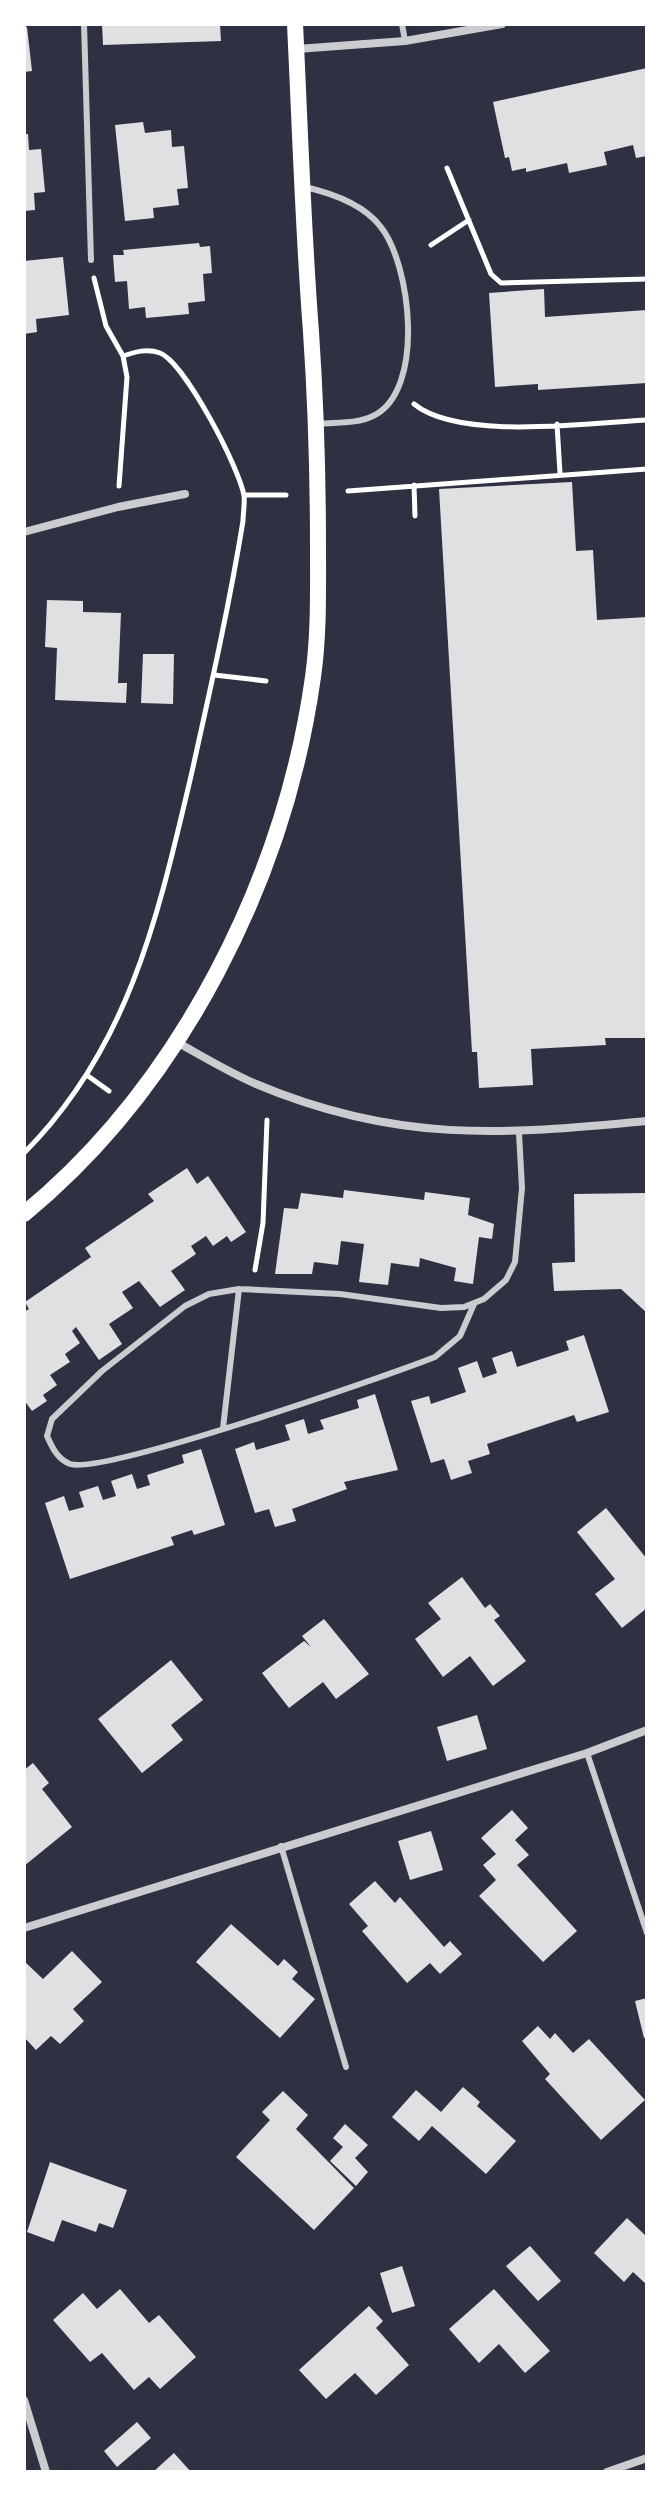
<svg xmlns="http://www.w3.org/2000/svg" width="671" height="2496" font-family="Ubuntu,sans-serif">
	<rect width="100%" height="100%" fill="#2d3142"/>
	<path fill="#e0e0e3" d="M 102,24 L 220,24 L 221,41 L 103,45 Z
		M 27,27 L 32,71 L 24,72 L 24,28 Z
		M 647,68 L 647,156 L 636,158 L 633,145 L 604,152 L 607,165 L 569,173 L 567,163 L 526,172 L 526,168 L 512,171 L 509,157 L 505,158 L 493,102 Z
		M 143,122 L 145,133 L 171,130 L 172,147 L 184,146 L 188,188 L 177,189 L 179,205 L 153,208 L 154,218 L 125,221 L 115,125 Z
		M 24,134 L 28,134 L 29,150 L 41,149 L 45,192 L 34,193 L 35,210 L 24,211 Z
		M 199,243 L 200,247 L 210,246 L 212,273 L 203,274 L 205,301 L 188,303 L 189,314 L 146,318 L 145,307 L 129,309 L 127,281 L 115,282 L 113,255 L 124,255 L 123,250 Z
		M 63,257 L 69,315 L 36,319 L 37,332 L 24,334 L 24,261 Z
		M 544,289 L 545,317 L 647,310 L 647,383 L 538,390 L 538,384 L 495,387 L 489,293 Z
		M 572,482 L 576,551 L 593,550 L 597,620 L 647,617 L 647,1038 L 605,1038 L 606,1045 L 531,1049 L 533,1085 L 479,1088 L 477,1052 L 472,1052 L 439,489 Z
		M 47,600 L 83,601 L 83,612 L 121,613 L 118,683 L 127,683 L 126,703 L 55,700 L 57,648 L 45,647 Z
		M 143,654 L 174,654 L 173,704 L 141,703 Z
		M 187,1168 L 197,1184 L 208,1176 L 246,1232 L 231,1242 L 227,1236 L 213,1246 L 206,1236 L 191,1246 L 196,1254 L 171,1271 L 185,1290 L 160,1307 L 139,1281 L 122,1292 L 133,1308 L 109,1324 L 122,1344 L 99,1360 L 76,1327 L 72,1331 L 80,1343 L 65,1354 L 70,1362 L 50,1375 L 57,1385 L 43,1395 L 47,1401 L 32,1411 L 24,1400 L 24,1312 L 29,1309 L 25,1302 L 91,1257 L 85,1248 L 154,1201 L 148,1194 Z
		M 344,1190 L 424,1200 L 425,1192 L 470,1198 L 468,1215 L 494,1224 L 492,1239 L 479,1237 L 473,1284 L 454,1281 L 456,1268 L 420,1258 L 419,1267 L 391,1263 L 388,1285 L 359,1282 L 364,1244 L 341,1241 L 338,1265 L 314,1262 L 312,1274 L 275,1274 L 284,1208 L 298,1209 L 301,1193 L 343,1198 Z
		M 647,1193 L 647,1313 L 621,1289 L 554,1291 L 552,1263 L 575,1262 L 574,1194 Z
		M 584,1335 L 609,1412 L 577,1422 L 574,1415 L 487,1444 L 490,1454 L 468,1461 L 472,1473 L 451,1480 L 444,1459 L 431,1463 L 411,1401 L 429,1396 L 431,1404 L 466,1392 L 458,1368 L 477,1361 L 483,1378 L 497,1373 L 492,1358 L 512,1351 L 517,1367 L 569,1350 L 566,1341 Z
		M 375,1394 L 398,1470 L 344,1482 L 347,1489 L 292,1509 L 296,1521 L 275,1527 L 269,1509 L 255,1513 L 235,1449 L 254,1442 L 256,1450 L 290,1440 L 285,1425 L 304,1419 L 308,1434 L 324,1429 L 320,1420 L 359,1408 L 357,1400 Z
		M 201,1449 L 225,1525 L 194,1535 L 192,1530 L 171,1537 L 174,1545 L 70,1579 L 45,1503 L 64,1496 L 69,1511 L 84,1507 L 79,1492 L 98,1486 L 103,1500 L 116,1496 L 111,1481 L 132,1474 L 137,1489 L 150,1485 L 147,1475 L 184,1463 L 182,1455 Z
		M 606,1508 L 647,1559 L 647,1608 L 622,1628 L 595,1594 L 615,1579 L 577,1532 Z
		M 462,1577 L 485,1608 L 490,1604 L 500,1616 L 494,1620 L 526,1661 L 493,1686 L 470,1656 L 443,1677 L 415,1639 L 441,1619 L 428,1603 Z
		M 324,1619 L 369,1674 L 336,1699 L 323,1682 L 289,1708 L 262,1673 L 304,1641 L 311,1647 L 302,1636 Z
		M 171,1660 L 203,1700 L 171,1725 L 183,1740 L 142,1773 L 98,1719 Z
		M 477,1715 L 487,1749 L 447,1761 L 437,1727 Z
		M 33,1763 L 49,1783 L 42,1789 L 72,1827 L 24,1866 L 24,1770 Z
		M 512,1810 L 528,1828 L 515,1840 L 529,1855 L 517,1865 L 577,1931 L 543,1962 L 479,1896 L 496,1880 L 483,1865 L 496,1854 L 481,1838 Z
		M 431,1831 L 443,1870 L 410,1880 L 398,1841 Z
		M 375,1881 L 395,1903 L 400,1897 L 444,1947 L 450,1941 L 462,1954 L 440,1974 L 430,1963 L 407,1983 L 362,1931 L 368,1926 L 349,1904 Z
		M 231,1924 L 278,1966 L 284,1959 L 298,1972 L 292,1979 L 315,1999 L 280,2038 L 196,1962 Z
		M 72,1951 L 102,1982 L 73,2009 L 84,2021 L 60,2044 L 51,2036 L 36,2050 L 24,2037 L 24,1961 L 43,1979 Z
		M 647,1998 L 647,2037 L 644,2038 L 635,2001 Z
		M 538,2026 L 550,2039 L 555,2033 L 573,2053 L 589,2039 L 645,2100 L 601,2140 L 545,2079 L 550,2074 L 522,2041 Z
		M 463,2087 L 480,2102 L 477,2106 L 516,2141 L 486,2174 L 432,2126 L 419,2141 L 392,2117 L 416,2090 L 441,2112 Z
		M 283,2091 L 308,2115 L 296,2129 L 354,2188 L 314,2230 L 236,2157 L 270,2120 L 262,2112 Z
		M 345,2124 L 368,2145 L 355,2158 L 368,2172 L 356,2186 L 330,2161 L 343,2147 L 333,2138 Z
		M 50,2162 L 127,2190 L 113,2228 L 99,2223 L 96,2232 L 62,2220 L 54,2242 L 27,2232 Z
		M 627,2218 L 645,2235 L 647,2233 L 647,2285 L 633,2272 L 624,2282 L 594,2253 Z
		M 530,2246 L 561,2281 L 538,2301 L 506,2266 Z
		M 402,2266 L 415,2306 L 392,2313 L 380,2273 Z
		M 120,2289 L 149,2323 L 159,2315 L 196,2357 L 160,2389 L 149,2377 L 134,2390 L 102,2353 L 90,2362 L 53,2320 L 83,2293 L 97,2309 Z
		M 494,2289 L 550,2351 L 525,2373 L 499,2344 L 479,2363 L 449,2329 Z
		M 369,2306 L 383,2321 L 376,2328 L 409,2365 L 376,2395 L 355,2373 L 326,2399 L 299,2370 Z
		M 137,2422 L 151,2438 L 117,2467 L 104,2451 Z
		M 174,2453 L 191,2472 L 153,2472 Z"/>
	<g fill="none" stroke-linecap="round" stroke-linejoin="round">
		<path stroke="#fff" stroke-width="5" d="M 447,168 L 491,274 L 501,283 L 647,279
			M 431,245 L 469,220
			M 94,278 L 106,326 L 123,356 L 127,377 L 119,486
			M 414,404 C 459,441 589,423 647,420
			M 557,424 L 560,473
			M 414,485 L 415,516
			M 348,491 L 647,469
			M 244,495 L 286,495
			M 214,675 L 266,681
			M 88,1076 L 109,1091
			M 24,1153 C 129,1048 158,916 191,776 C 210,691 229,607 243,521 C 243,513 245,504 244,496 C 240,469 185,363 160,353 C 147,348 135,352 123,356
			M 255,1270 L 263,1223 L 267,1120"/>
		<path stroke="#caccd0" stroke-width="6" d="M 84,24 L 91,260
			M 402,24 L 405,41
			M 305,187 C 331,193 363,204 380,226 C 411,263 426,391 373,416 C 357,424 335,422 318,424
			M 474,1304 L 460,1336 L 435,1357 C 387,1376 103,1475 70,1464 C 57,1459 52,1447 47,1436 L 52,1419 L 102,1371 L 185,1306 L 209,1294 L 239,1289 L 340,1294 L 441,1308 L 464,1307 L 484,1299 L 506,1280 L 515,1262 L 522,1188 L 519,1133
			M 223,1428 L 239,1289
			M 587,1753 L 647,1933
			M 281,1846 L 346,2067"/>
		<path stroke="#caccd0" stroke-width="8" d="M 297,49 L 405,41 L 502,24
			M 24,532 L 118,507 L 185,494
			M 175,1041 C 202,1056 228,1072 256,1084 C 396,1143 501,1135 647,1121
			M 24,1928 L 587,1753 L 647,1730
			M 24,2400 L 46,2472
			M 607,2472 L 647,2458"/>
		<path stroke="#fff" stroke-width="16" d="M 24,1214 C 182,1084 285,877 313,677 C 319,635 318,592 318,549 C 318,476 316,405 311,332 C 303,229 300,126 295,24"/>
	</g>
	<rect width="671" height="2496" fill="none" stroke="#ffffff" stroke-width="52"/>
</svg>
